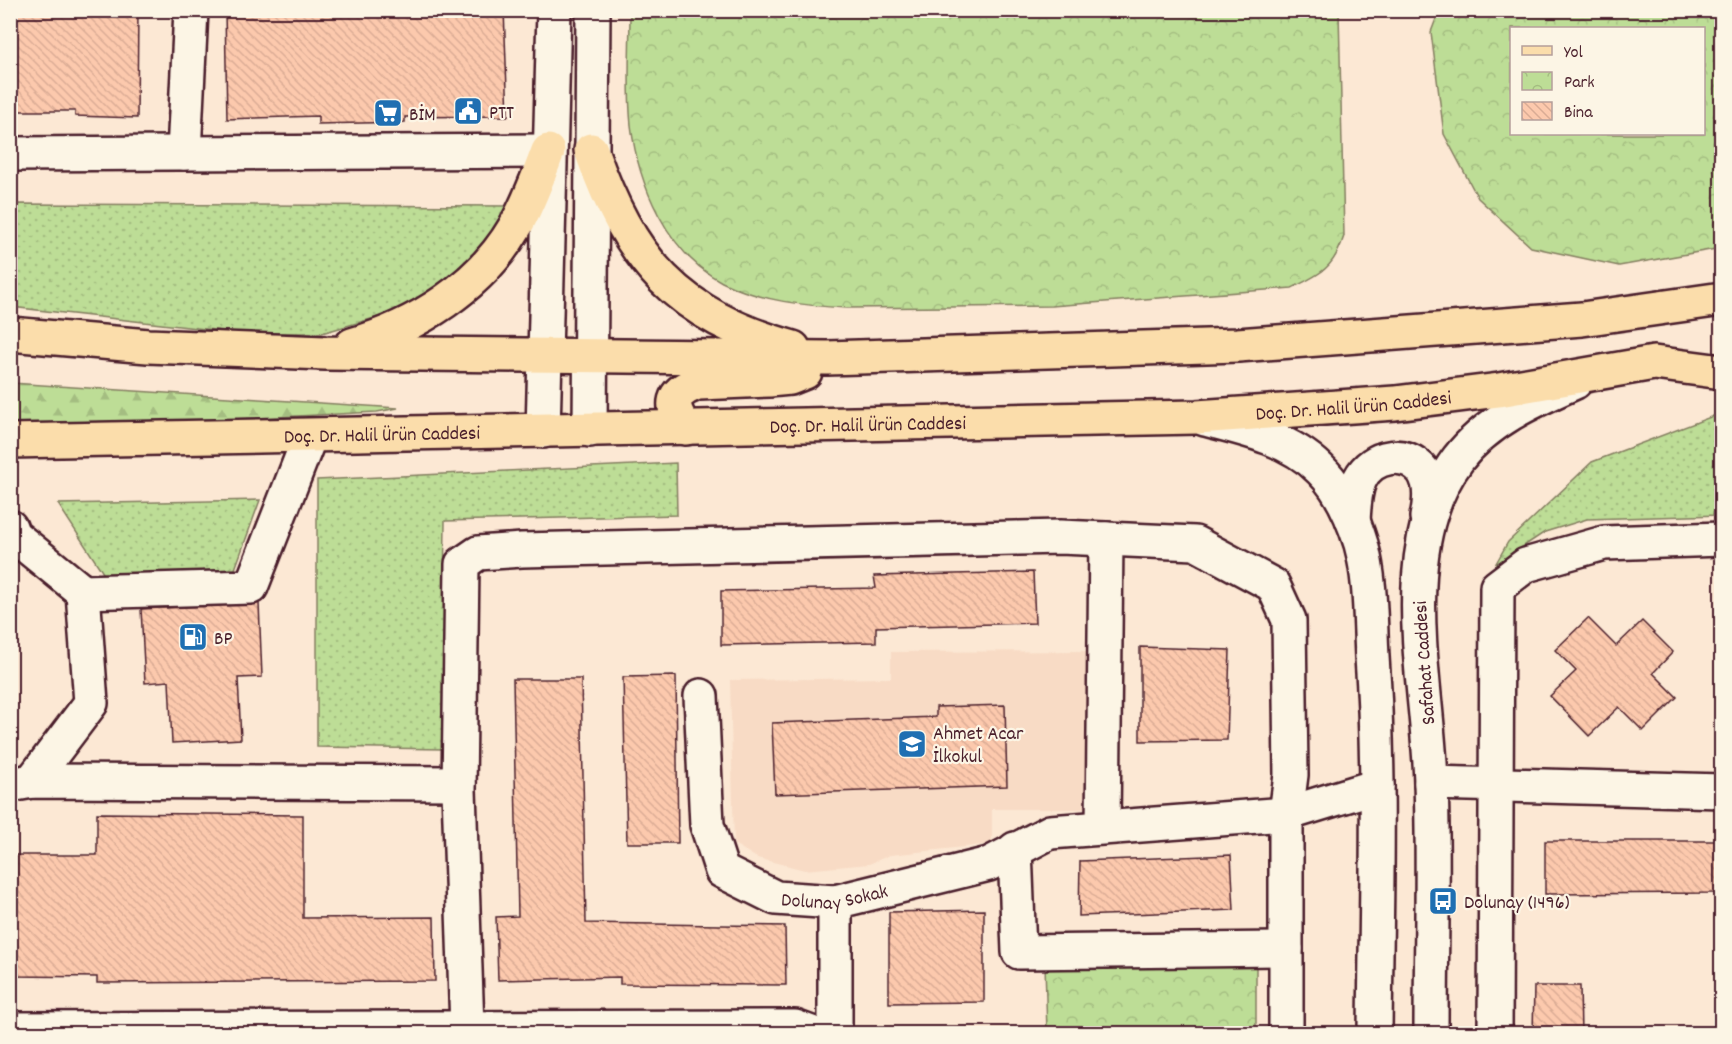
<svg xmlns="http://www.w3.org/2000/svg" width="1732" height="1044" font-family="Dekko,sans-serif">
	<defs>
		<pattern id="grass-dots" width="8" height="8" patternUnits="userSpaceOnUse" patternTransform="scale(1.5)"><rect width="8" height="8" fill="#bddd96"/><path d="M2 2h.1M6 6h.1" fill="none" stroke="#a4bd81" stroke-width="1.8" stroke-linecap="round"/></pattern>
		<pattern id="forest-firs" width="22" height="20" patternUnits="userSpaceOnUse" patternTransform="scale(1.5)"><rect width="22" height="20" fill="#bddd96"/><path d="M5 1l3.5 6h-7zM16 11l3.5 6h-7z" fill="#a4bd81"/></pattern>
		<pattern id="park-crowns" width="20" height="18" patternUnits="userSpaceOnUse" patternTransform="scale(1.5)"><rect width="20" height="18" fill="#bddd96"/><path d="M2 6a3 3 0 1 1 6 0M12 15a3 3 0 1 1 6 0" fill="none" stroke="#a4bd81"/></pattern>
		<pattern id="building-back-hatch" width="6" height="6" patternUnits="userSpaceOnUse" patternTransform="scale(1.5)"><rect width="6" height="6" fill="#fcc9ad"/><path d="M-1 5l2 2M0 0l6 6M5-1l2 2" fill="none" stroke="#daac95"/></pattern>
	</defs>
	<rect width="100%" height="100%" fill="#fce8d4"/>
	<filter id="ink" filterUnits="userSpaceOnUse"><feTurbulence type="fractalNoise" baseFrequency=".0167" numOctaves="2"/><feDisplacementMap in="SourceGraphic" scale="12" xChannelSelector="R" yChannelSelector="G"/><feConvolveMatrix kernelMatrix="1 2 1 2 8 2 1 2 1" color-interpolation-filters="sRGB"/></filter>
	<g filter="url(#ink)">
		<path fill="#f8dbc5" d="M 1095,651 L 1092,809 L 992,809 L 992,844 L 890,855 L 869,864 L 805,870 L 757,858 L 734,844 L 730,680 L 891,678 L 891,652 Z"/>
		<path fill="url(#grass-dots)" stroke="#847e60" stroke-width="1.5" d="M 11,204 L 513,206 L 465,272 L 399,311 L 322,333 L 241,333 L 11,307 Z
			M 1721,413 L 1721,515 L 1587,519 L 1545,532 L 1495,565 L 1508,542 L 1592,462 Z
			M 676,463 L 677,515 L 445,521 L 442,749 L 317,747 L 317,480 Z
			M 260,500 L 235,569 L 105,576 L 58,504 Z"/>
		<path fill="url(#forest-firs)" stroke="#847e60" stroke-width="1.5" d="M 11,383 L 398,408 L 377,412 L 11,430 Z"/>
		<path fill="url(#park-crowns)" stroke="#847e60" stroke-width="1.5" fill-rule="evenodd" d="M 630,11 L 1339,11 L 1344,236 C 1334,268 1321,274 1292,288 L 1051,306 L 847,308 C 807,306 759,301 722,282 C 667,253 638,184 631,125 C 627,87 630,48 630,11 Z
			M 1439,11 L 1721,11 L 1721,248 L 1619,266 L 1531,247 L 1478,198 L 1444,134 L 1431,32 ZM 1512,28 L 1704,28 L 1704,134 L 1512,134 Z
			M 1045,964 L 1256,964 L 1256,1033 L 1047,1033 Z"/>
		<path fill="url(#building-back-hatch)" stroke="#4a1f2b" stroke-width="1.5" d="M 10,10 L 138,10 L 137,118 L 75,116 L 75,111 L 10,111 Z
			M 225,10 L 504,10 L 508,116 L 405,117 L 405,122 L 318,124 L 318,116 L 227,119 Z
			M 1033,572 L 1035,623 L 876,627 L 876,642 L 721,645 L 721,591 L 876,588 L 874,576 Z
			M 259,603 L 262,677 L 238,678 L 241,739 L 172,743 L 169,681 L 145,683 L 141,609 Z
			M 1588,618 L 1616,646 L 1642,621 L 1673,652 L 1653,673 L 1677,697 L 1643,731 L 1619,707 L 1589,736 L 1550,696 L 1576,671 L 1555,650 Z
			M 1140,647 L 1230,650 L 1227,740 L 1140,741 Z
			M 676,676 L 678,843 L 627,843 L 623,677 Z
			M 513,679 L 581,679 L 586,923 L 785,926 L 786,985 L 620,984 L 620,977 L 498,980 L 496,917 L 518,916 Z
			M 1005,705 L 1007,786 L 775,794 L 772,723 L 936,717 L 936,707 Z
			M 97,813 L 303,815 L 303,918 L 434,917 L 435,981 L 97,983 L 97,977 L 15,976 L 16,855 L 97,855 Z
			M 1545,841 L 1717,841 L 1717,893 L 1545,894 Z
			M 1231,855 L 1234,910 L 1079,916 L 1080,861 Z
			M 984,910 L 984,1002 L 889,1003 L 889,912 Z
			M 1534,986 L 1580,986 L 1581,1034 L 1533,1034 Z"/>
		<g fill="none" stroke-linecap="round" stroke-linejoin="round">
			<g stroke="#4a1f2b" stroke-width="38">
				<g id="minor">
					<path d="M 184,153 L 191,10"/>
					<path d="M 10,154 L 548,151"/>
					<path d="M 1205,419 C 1245,429 1290,439 1320,469 C 1340,488 1353,518 1361,544 C 1371,580 1370,620 1372,657 C 1381,782 1376,908 1375,1034"/>
					<path d="M 590,430 L 593,10"/>
					<path d="M 543,431 L 554,10"/>
					<path d="M 1353,521 C 1354,507 1354,492 1360,479 C 1372,455 1406,449 1423,471 C 1432,484 1430,503 1427,517"/>
					<path d="M 10,527 L 13,535 L 83,592 L 251,587 L 310,436"/>
					<path id="s1" d="M 701,696 L 707,825 L 722,871 L 776,898 L 835,902 L 989,864 L 1050,832 L 1286,814 L 1377,786"/>
					<path d="M 32,781 L 91,703 L 83,592"/>
					<path d="M 1431,783 L 1722,791"/>
					<path d="M 10,785 L 32,781 L 459,783"/>
					<path d="M 1103,827 L 1106,539"/>
					<path d="M 1015,849 L 1019,952 L 1286,949"/>
					<path d="M 835,902 L 835,1034"/>
					<path d="M 467,1028 L 459,790 L 462,564 L 478,553 L 522,550 L 1060,537 L 1106,539 L 1195,543 L 1273,585 L 1289,620 L 1291,775 L 1286,814 L 1286,1034"/>
					<path d="M 10,1029 L 795,1027 L 814,1034"/>
					<path d="M 1431,1034 C 1431,950 1434,866 1431,783 C 1428,681 1392,547 1458,459 C 1487,421 1532,401 1575,382"/>
					<path d="M 1495,1034 L 1497,587 L 1526,565 L 1604,543 L 1722,539"/>
				</g>
			</g>
			<g stroke="#4a1f2b" stroke-width="38">
				<g id="major">
					<path d="M 591,150 C 630,261 677,316 793,348"/>
					<path d="M 10,334 L 148,346 L 325,353 L 827,358 L 1238,345 L 1582,319 L 1722,299"/>
					<path d="M 352,345 C 416,327 481,286 515,227 C 529,203 538,177 548,151"/>
					<path d="M 686,428 C 668,406 671,391 699,383 L 769,380 L 790,378 L 805,372"/>
					<path id="s2" d="M 10,441 L 1197,417 L 1395,403 L 1499,390 L 1654,363 L 1722,372"/>
				</g>
			</g>
			<use href="#minor" stroke="#fcf5e5" stroke-width="33"/>
			<use href="#major" stroke="#fbddab" stroke-width="33"/>
		</g>
	</g>
	<defs>
		<g id="civic-square" transform="scale(1.5)"><rect x="-9" y="-9" width="18" height="18" rx="4" fill="#1f6fb2" stroke="#fcf5e5"/><path d="M-.6-6.5H3V-4.5H.6V-3L4-1V1h2V6H-6V1h2V-1L-.6-3ZM-1.2 2.5V6h2.4V2.5Z" fill="#fff"/></g>
		<g id="supermarket-square" transform="scale(1.5)"><rect x="-9" y="-9" width="18" height="18" rx="4" fill="#1f6fb2" stroke="#fcf5e5"/><path d="M-6-5.5h2.5l.6 2H6L4.5 2H-2.5L-4.4-4H-6ZM-1.5 3.2a1.3 1.3 0 1 0 .1 0ZM3 3.2a1.3 1.3 0 1 0 .1 0Z" fill="#fff"/></g>
		<g id="fuel-square" transform="scale(1.5)"><rect x="-9" y="-9" width="18" height="18" rx="4" fill="#1f6fb2" stroke="#fcf5e5"/><path d="M-5.5-6h7V0h2V4h1.3V-2.5L3-4.5l.8-.8L6-3V5H2.5V1h-1V6h-7ZM-4.2-4.7v3.2H.2V-4.7Z" fill="#fff"/></g>
		<g id="school-square" transform="scale(1.5)"><rect x="-9" y="-9" width="18" height="18" rx="4" fill="#1f6fb2" stroke="#fcf5e5"/><path d="M0-5L7-2L0 1L-7-2ZM-4 1L0 2.5L4 1V4Q0 6-4 4Z" fill="#fff"/></g>
		<g id="bus-square" transform="scale(1.5)"><rect x="-9" y="-9" width="18" height="18" rx="4" fill="#1f6fb2" stroke="#fcf5e5"/><path d="M-5-6H5V4H4V6H2V4H-2V6H-4V4H-5ZM-3.5-4V0h7V-4ZM-3.5 1.2v1.5H-2V1.2ZM2 1.2v1.5H3.5V1.2Z" fill="#fff"/></g>
	</defs>
	<g fill-rule="evenodd">
		<use href="#civic-square" x="468" y="111"/>
		<use href="#supermarket-square" x="388" y="113"/>
		<use href="#fuel-square" x="193" y="637"/>
		<use href="#school-square" x="912" y="744"/>
		<use href="#bus-square" x="1443" y="901"/>
	</g>
	<g text-anchor="middle" stroke-width="4.5" stroke-linejoin="round" paint-order="stroke">
		<g font-size="20" fill="#4a1f2b" stroke="#fcf5e5" text-anchor="start">
			<text x="489" y="118">PTT</text>
			<text x="409" y="120">BİM</text>
			<text x="214" y="644">BP</text>
			<text x="933" y="739">Ahmet Acar<tspan x="933" dy="23">İlkokul</tspan></text>
			<text x="1464" y="908">Dolunay (1496)</text>
		</g>
		<g font-size="20" fill="#4a1f2b" stroke="#fcf5e5">
			<text dy="7" stroke="none"><textPath href="#s2" startOffset="1344">Doç. Dr. Halil Ürün Caddesi</textPath></text>
			<text dy="7" stroke="none"><textPath href="#s2" startOffset="858">Doç. Dr. Halil Ürün Caddesi</textPath></text>
			<text dy="7" stroke="none"><textPath href="#s2" startOffset="372">Doç. Dr. Halil Ürün Caddesi</textPath></text>
			<text transform="translate(1423 663) rotate(-94)" y="7">Safahat Caddesi</text>
			<text dy="7" stroke="none"><textPath href="#s1" startOffset="297">Dolunay Sokak</textPath></text>
		</g>
	</g>
	<rect width="1732" height="1044" fill="none" stroke="#fcf5e5" stroke-width="36"/>
	<rect x="18" y="18" width="1696" height="1008" fill="none" stroke="#4a1f2b" stroke-width="2" filter="url(#ink)"/>
	<rect x="1510" y="27" width="195" height="108" fill="#fcf5e5" stroke="#b59f9b" stroke-width="1.5"/>
	<rect x="1522" y="46" width="30" height="9" fill="#fbddab" stroke="#b59f9b" stroke-width="1.5"/>
	<text x="1564" y="57" font-size="18" fill="#4a1f2b">Yol</text>
	<rect x="1522" y="72" width="30" height="18" fill="url(#park-crowns)" stroke="#b59f9b" stroke-width="1.5"/>
	<text x="1564" y="87" font-size="18" fill="#4a1f2b">Park</text>
	<rect x="1522" y="102" width="30" height="18" fill="url(#building-back-hatch)" stroke="#b59f9b" stroke-width="1.5"/>
	<text x="1564" y="117" font-size="18" fill="#4a1f2b">Bina</text>
</svg>
